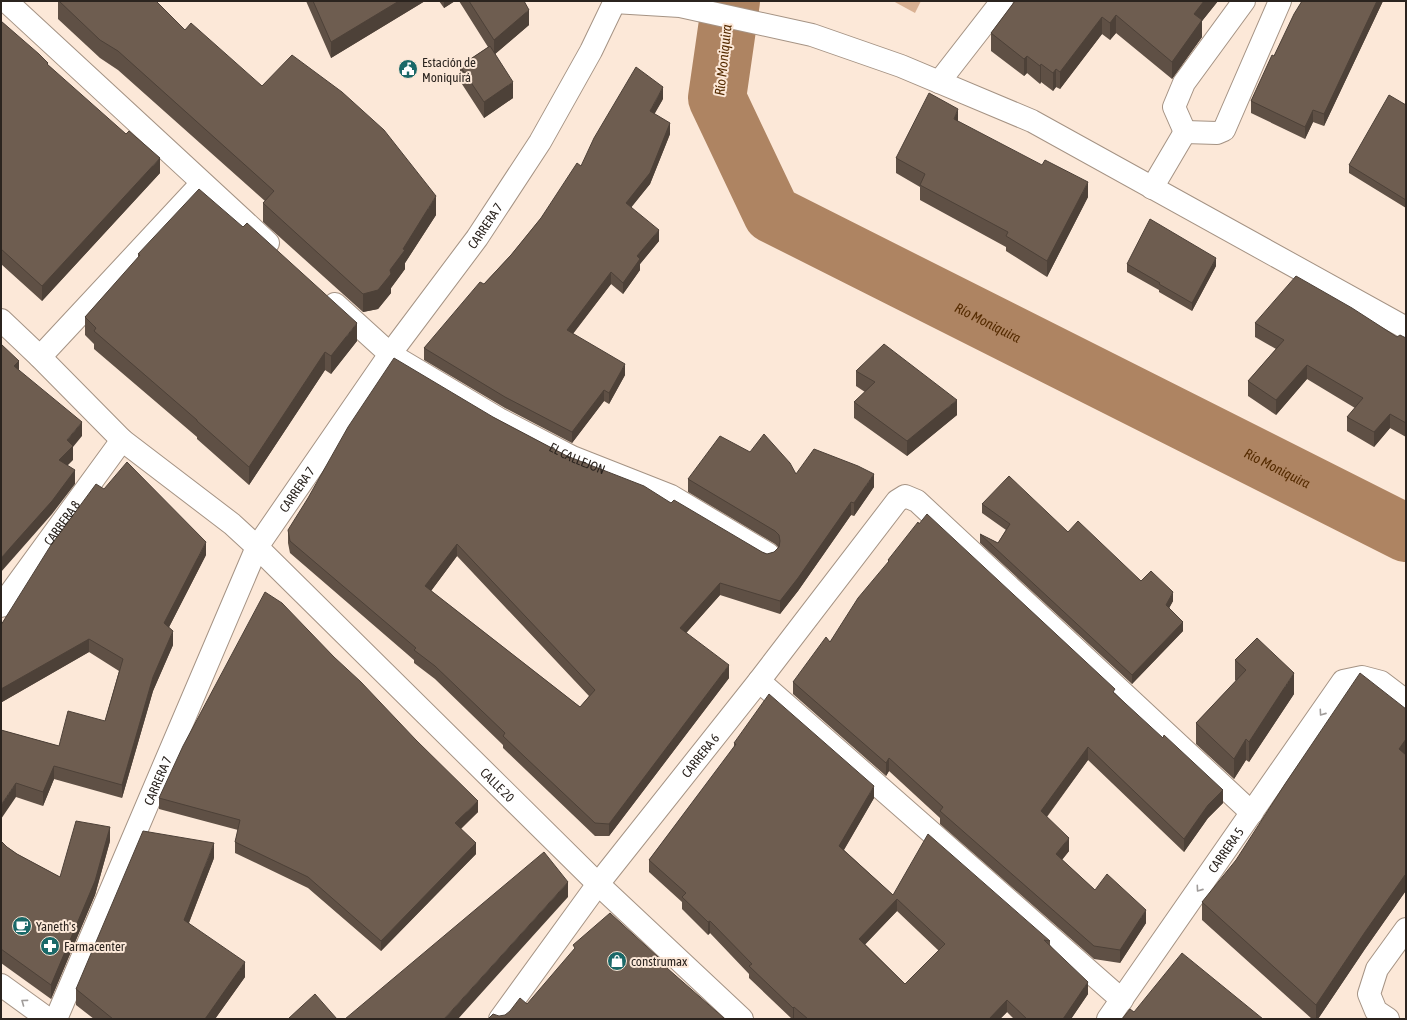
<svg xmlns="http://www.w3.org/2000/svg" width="1407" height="1020" font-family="'Asap Condensed',sans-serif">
	<rect width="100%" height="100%" fill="#fce8d8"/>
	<path fill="#d9b193" d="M 893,1 L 921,1 L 915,13 Z"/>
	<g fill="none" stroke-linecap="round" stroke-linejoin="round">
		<path stroke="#ae8462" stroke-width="58" id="s1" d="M 731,1 L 717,98 L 772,214 L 1406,533"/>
		<g stroke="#a59384" stroke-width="24">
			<g id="minor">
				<path d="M 6,1 L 268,243"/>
				<path d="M 614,2 L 680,6 L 812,35 L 901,66 L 1032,121 L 1406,328"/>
				<path d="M 939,82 L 1002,1"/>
				<path d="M 1185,132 L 1217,133 L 1224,130 L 1280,1"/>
				<path d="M 1185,132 L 1174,107 L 1184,83 L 1244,1"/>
				<path d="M 1152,188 L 1185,132"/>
				<path id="s2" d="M 335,304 L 390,354 L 499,419 L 572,457 L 671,496 L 768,554"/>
				<path id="s3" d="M 1,320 L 40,357 L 122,440 L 232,524 L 257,547 L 598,884 L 742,1019"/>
				<path d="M 40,357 L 202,183"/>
				<path id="s4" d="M 1,606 L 122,440"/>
				<path d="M 759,681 L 1122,1000"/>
				<path d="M 1,985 L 48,1019"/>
				<path id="s5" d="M 56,1019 L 257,547 L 390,354 L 477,238 L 540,142 L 591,51 L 615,1"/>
				<path id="s6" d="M 500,1019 L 598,884 L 759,681 L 897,501 L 905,496 L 917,501 L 1252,813"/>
				<path id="s7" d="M 1108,1019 L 1343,681 L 1362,677 L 1381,682 L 1406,701"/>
				<path d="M 1388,1019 L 1376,1011 L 1369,994 L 1377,969 L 1406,929"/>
			</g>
		</g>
		<use href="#minor" stroke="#fff" stroke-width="22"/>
	</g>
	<path fill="#5f5045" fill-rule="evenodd" d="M 58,1 L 156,1 L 185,30 L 262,86 L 436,215 L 405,263 L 405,269 L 391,288 L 391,293 L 378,309 L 363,312 L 263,222 L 263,203 L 265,201 L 118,70 L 100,58 L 58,19 Z
		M 306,1 L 425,1 L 331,58 Z
		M 439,1 L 455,1 L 444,8 Z
		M 459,1 L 524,1 L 529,25 L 495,54 L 513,98 L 484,118 L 460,81 L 460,66 L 488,47 Z
		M 1015,1 L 1218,1 L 1202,21 L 1202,37 L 1172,79 L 1116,33 L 1110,40 L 1102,34 L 1060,89 L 1056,87 L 1053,91 L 1041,82 L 1040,84 L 1027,73 L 1024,76 L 991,51 L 991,33 Z
		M 1302,1 L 1383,1 L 1324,126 L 1313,122 L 1305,139 L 1251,113 L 1251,101 Z
		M 1,21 L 48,65 L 160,173 L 42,301 L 1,264 Z
		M 663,99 L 654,114 L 670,134 L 650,184 L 631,207 L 659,241 L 640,264 L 640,270 L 623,294 L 611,284 L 573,334 L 625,375 L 609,404 L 604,401 L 572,443 L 505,408 L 424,360 L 424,348 L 511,255 L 541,218 L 581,166 Z
		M 1406,105 L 1406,208 L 1349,173 L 1349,165 Z
		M 958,122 L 1088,197 L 1047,277 L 1006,251 L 1006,247 L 920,200 L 920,187 L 896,173 L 896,158 Z
		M 138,254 L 357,341 L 331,374 L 325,370 L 249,485 L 197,439 L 197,437 L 94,349 L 94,344 L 85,335 L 85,317 L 138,258 Z
		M 1127,264 L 1216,266 L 1192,311 L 1159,292 L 1159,290 L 1127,272 Z
		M 1255,323 L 1406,338 L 1406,437 L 1390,428 L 1374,447 L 1347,431 L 1347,417 L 1355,408 L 1307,379 L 1276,415 L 1248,396 L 1248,381 L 1276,349 L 1255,337 Z
		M 856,371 L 957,415 L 907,456 L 854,418 L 854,402 L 865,392 L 856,386 Z
		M 493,417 L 567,456 L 671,503 L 762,552 L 767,554 L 774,552 L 779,548 L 775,544 L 688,492 L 688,479 L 750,452 L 796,474 L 874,487 L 854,516 L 851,515 L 798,591 L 780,614 L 720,595 L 686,633 L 729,678 L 609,836 L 595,836 L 503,748 L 503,745 L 435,679 L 414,663 L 414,660 L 290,553 L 288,543 L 288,530 ZM 457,556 L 589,696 L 580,707 L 431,591 Z
		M 982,504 L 1068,532 L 1141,581 L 1173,601 L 1169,608 L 1183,631 L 1132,684 L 980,543 L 980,534 L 998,543 L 1006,530 L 982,513 Z
		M 206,555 L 169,627 L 173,645 L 153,691 L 122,798 L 54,779 L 43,806 L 16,797 L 1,730 L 59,746 L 105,721 L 119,671 L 89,652 L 2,702 L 2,708 L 1,625 Z
		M 888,560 L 1115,693 L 1223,803 L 1208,818 L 1184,852 L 1088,760 L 1047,817 L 1069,851 L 1062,860 L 1095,890 L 1146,923 L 1120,963 L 1094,959 L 940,824 L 940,818 L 889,771 L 886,776 L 793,694 L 793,682 L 830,642 L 888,563 Z
		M 1235,660 L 1294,694 L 1249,762 L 1246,760 L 1234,779 L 1196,744 L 1196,723 L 1236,681 L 1235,680 Z
		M 1406,709 L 1406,893 L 1405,892 L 1365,949 L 1318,1019 L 1312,1019 L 1202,920 L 1202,902 Z
		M 734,743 L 874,798 L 844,850 L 893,895 L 1050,941 L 1050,945 L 1088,994 L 1071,1019 L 1014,1019 L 1007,1012 L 1000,1019 L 792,1019 L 749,978 L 749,974 L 710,933 L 708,935 L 682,909 L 682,902 L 649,872 L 649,860 L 734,748 ZM 897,911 L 939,951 L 905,984 L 865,944 Z
		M 159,798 L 478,812 L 461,829 L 476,854 L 381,951 L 308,888 L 235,853 L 235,842 L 238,830 L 159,809 Z
		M 1,841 L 7,847 L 17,854 L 60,877 L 110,841 L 95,895 L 51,999 L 1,963 Z
		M 214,858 L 189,923 L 245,977 L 215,1019 L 94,1019 L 76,1005 L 76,989 Z"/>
	<path fill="#4d4138" d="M 399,1 L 425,1 L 331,58 L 331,42 Z
		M 444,1 L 455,1 L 444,8 Z
		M 1204,1 L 1218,1 L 1202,21 L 1202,37 L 1172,79 L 1172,62 L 1194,14 Z
		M 1377,1 L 1383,1 L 1324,126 L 1324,114 Z
		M 529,10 L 529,25 L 494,55 L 494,40 Z
		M 1116,15 L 1116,33 L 1110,40 L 1110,23 Z
		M 1102,17 L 1102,34 L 1060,89 L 1060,72 Z
		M 1027,56 L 1027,73 L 1024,76 L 1024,59 Z
		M 1041,64 L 1041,82 L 1040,84 L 1040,66 Z
		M 1056,69 L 1056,87 L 1053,91 L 1053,73 Z
		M 513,82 L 513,98 L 484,118 L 484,102 Z
		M 663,87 L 663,99 L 650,122 L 650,111 Z
		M 958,109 L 958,125 L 954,119 Z
		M 1313,110 L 1313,122 L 1305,139 L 1305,127 Z
		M 670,123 L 670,134 L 650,184 L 626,214 L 626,203 Z
		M 160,158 L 160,173 L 42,301 L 42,286 Z
		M 1088,182 L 1088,197 L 1047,277 L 1047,261 Z
		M 436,196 L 436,215 L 405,263 L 405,269 L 391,288 L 391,293 L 378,309 L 363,312 L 363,294 L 403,249 Z
		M 659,230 L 659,241 L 640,264 L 640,270 L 623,294 L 623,283 L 637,256 Z
		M 1216,258 L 1216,266 L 1192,311 L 1192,303 Z
		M 611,272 L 611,284 L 567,341 L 567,330 Z
		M 357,323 L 357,341 L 331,374 L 331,356 Z
		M 325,352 L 325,370 L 249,485 L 249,467 Z
		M 19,361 L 19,375 L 14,366 Z
		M 625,364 L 625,375 L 609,404 L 609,393 Z
		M 1307,365 L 1307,379 L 1276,415 L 1276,400 Z
		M 604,390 L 604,401 L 572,443 L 572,432 Z
		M 957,400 L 957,415 L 907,456 L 907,441 Z
		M 1390,414 L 1390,428 L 1374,447 L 1374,432 Z
		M 82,422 L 82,436 L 73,447 L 73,460 L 59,474 L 59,460 L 67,440 Z
		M 75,470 L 75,484 L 52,514 L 1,572 L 1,558 Z
		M 874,474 L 874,487 L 854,516 L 854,503 Z
		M 851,502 L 851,515 L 798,591 L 780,614 L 780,601 Z
		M 206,542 L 206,555 L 164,637 L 164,623 Z
		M 457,544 L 457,556 L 425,599 L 425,586 Z
		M 720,583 L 720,595 L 680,640 L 680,628 Z
		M 1173,592 L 1173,601 L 1166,614 L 1166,605 Z
		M 1183,622 L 1183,631 L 1132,684 L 1132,675 Z
		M 173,631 L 173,645 L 153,691 L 122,798 L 122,785 L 153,677 Z
		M 89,639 L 89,652 L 2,702 L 2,708 L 1,710 L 1,689 Z
		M 729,665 L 729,678 L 609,836 L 609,824 Z
		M 1294,673 L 1294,694 L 1249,762 L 1249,742 Z
		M 1246,739 L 1246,760 L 1234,779 L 1234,759 Z
		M 1406,739 L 1406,757 L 1399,749 Z
		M 1088,747 L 1088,760 L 1041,824 L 1041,811 Z
		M 889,758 L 889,771 L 886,776 L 886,763 Z
		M 54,766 L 54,779 L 43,806 L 43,792 Z
		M 16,783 L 16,797 L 1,819 L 1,805 Z
		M 874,786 L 874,798 L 839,858 L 839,846 Z
		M 1223,790 L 1223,803 L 1208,818 L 1184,852 L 1184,839 L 1208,805 Z
		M 478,801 L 478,812 L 455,834 L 455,823 Z
		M 110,827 L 110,841 L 95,895 L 51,999 L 51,985 Z
		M 1069,838 L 1069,851 L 1056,867 L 1056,854 Z
		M 214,843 L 214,858 L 184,935 L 184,920 Z
		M 476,843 L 476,854 L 381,951 L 381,941 Z
		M 1405,875 L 1405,892 L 1365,949 L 1318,1019 L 1316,1019 L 1316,1005 L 1365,932 Z
		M 568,882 L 568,897 L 458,1019 L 444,1019 Z
		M 897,899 L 897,911 L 859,951 L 859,939 Z
		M 1146,910 L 1146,923 L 1120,963 L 1120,950 Z
		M 710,921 L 710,933 L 708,935 L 708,922 Z
		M 245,962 L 245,977 L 215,1019 L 205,1019 Z
		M 1088,982 L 1088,994 L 1071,1019 L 1063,1019 Z
		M 1007,1000 L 1007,1012 L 1000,1019 L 989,1019 Z
		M 794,1007 L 794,1019 L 793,1019 L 793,1008 Z"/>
	<path fill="#6e5d50" stroke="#4d4138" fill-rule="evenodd" d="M 59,1 L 156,1 L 185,30 L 191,23 L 262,86 L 292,55 L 342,92 L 384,130 L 436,196 L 403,249 L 405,250 L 390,270 L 391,274 L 378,290 L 363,294 L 263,203 L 274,191 L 118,51 L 100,40 Z
		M 313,1 L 399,1 L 331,42 Z
		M 469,1 L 524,1 L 529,10 L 494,40 Z
		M 1015,1 L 1204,1 L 1194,14 L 1202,20 L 1172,62 L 1116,15 L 1110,23 L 1102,17 L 1060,72 L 1056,69 L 1053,73 L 1041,64 L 1040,66 L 1027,56 L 1024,59 L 991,33 Z
		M 1302,1 L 1377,1 L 1324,114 L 1313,110 L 1305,127 L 1251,101 L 1272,55 L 1274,56 L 1294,14 Z
		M 1,21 L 39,54 L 48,63 L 47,64 L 126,134 L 129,131 L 160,158 L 42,286 L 1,249 Z
		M 490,46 L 513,82 L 484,102 L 460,66 Z
		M 636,67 L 663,87 L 650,111 L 670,123 L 650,173 L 626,203 L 659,230 L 637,256 L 640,259 L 623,283 L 611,272 L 567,330 L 625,364 L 609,393 L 604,390 L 572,432 L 505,397 L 424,348 L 480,282 L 484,284 L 511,255 L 541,218 L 577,163 L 581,166 L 594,138 Z
		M 929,93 L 958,109 L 954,119 L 1042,165 L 1045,160 L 1088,182 L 1047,261 L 1006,236 L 1008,232 L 920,185 L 925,174 L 896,158 Z
		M 1389,95 L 1406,105 L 1406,200 L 1349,165 Z
		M 199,189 L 243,227 L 247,223 L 357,323 L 331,356 L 325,352 L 249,467 L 197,421 L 197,420 L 94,331 L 96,328 L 85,317 L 140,255 L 138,254 Z
		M 1150,219 L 1216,258 L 1192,303 L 1159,284 L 1160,283 L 1127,264 Z
		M 1296,276 L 1352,308 L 1397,337 L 1400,335 L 1406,338 L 1406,423 L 1390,414 L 1374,432 L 1347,417 L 1363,398 L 1307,365 L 1276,400 L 1248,381 L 1284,340 L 1255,323 Z
		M 1,344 L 19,361 L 14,366 L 82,422 L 67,440 L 73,446 L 59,460 L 75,470 L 52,501 L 1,558 Z
		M 884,344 L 957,400 L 907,441 L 854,402 L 875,382 L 856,371 Z
		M 394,358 L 493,417 L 567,456 L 644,486 L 671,503 L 674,500 L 762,552 L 767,554 L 774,552 L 779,547 L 780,541 L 779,535 L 775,531 L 688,479 L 720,436 L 750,452 L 764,434 L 790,463 L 796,474 L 814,449 L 858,466 L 874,474 L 854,503 L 851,502 L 798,578 L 780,601 L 720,583 L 680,628 L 729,665 L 609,824 L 595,823 L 526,758 L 503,736 L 505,733 L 435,666 L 414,650 L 416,648 L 290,541 L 288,530 L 308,498 L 348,427 ZM 457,544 L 595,690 L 580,707 L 425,586 Z
		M 127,462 L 206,542 L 164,623 L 173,631 L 153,677 L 122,785 L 54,766 L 43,792 L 16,783 L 1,805 L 1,730 L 59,746 L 68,711 L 105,721 L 123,659 L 89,639 L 1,689 L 1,625 L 51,545 L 96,484 L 104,489 Z
		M 1009,476 L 1068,532 L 1078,521 L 1141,581 L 1151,571 L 1173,592 L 1166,605 L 1183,622 L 1132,675 L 980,534 L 998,543 L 1010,524 L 982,504 Z
		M 927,514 L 1115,689 L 1113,692 L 1163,738 L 1164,735 L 1223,790 L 1208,805 L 1184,839 L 1088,747 L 1041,811 L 1069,838 L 1056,854 L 1095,890 L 1107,874 L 1146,910 L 1120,950 L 1094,946 L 940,811 L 943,807 L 889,758 L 886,763 L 793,682 L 826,637 L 830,642 L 858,598 L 889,561 L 888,560 L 918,522 L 919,524 Z
		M 265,592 L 282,603 L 334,657 L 361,682 L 416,740 L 478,801 L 455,823 L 476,843 L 381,941 L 308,877 L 235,842 L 240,820 L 159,798 L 183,746 Z
		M 1257,638 L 1294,673 L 1249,742 L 1246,739 L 1234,759 L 1196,723 L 1246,670 L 1235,660 Z
		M 1360,673 L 1406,709 L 1406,739 L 1399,749 L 1406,755 L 1406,875 L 1405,875 L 1365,932 L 1316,1005 L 1202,902 L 1236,860 L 1285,784 Z
		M 769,694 L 874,786 L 839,846 L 893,895 L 928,834 L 1050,941 L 1044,940 L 1088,982 L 1063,1019 L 1027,1019 L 1007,1000 L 989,1019 L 808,1019 L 794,1007 L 793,1008 L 749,966 L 752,964 L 710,921 L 708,922 L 682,897 L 686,893 L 649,860 L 736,744 L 734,743 ZM 897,899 L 945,944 L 905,984 L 859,939 Z
		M 76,821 L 110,827 L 95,881 L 51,985 L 1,949 L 1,841 L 7,847 L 17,854 L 60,877 Z
		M 143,831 L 214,843 L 184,920 L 245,962 L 205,1019 L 113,1019 L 76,989 Z
		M 544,852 L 568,882 L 444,1019 L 345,1019 Z
		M 610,913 L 669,967 L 667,968 L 725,1019 L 488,1019 L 493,1014 L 499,1016 L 505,1015 L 510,1011 L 520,998 L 527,1004 L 575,948 L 573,945 Z
		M 1182,953 L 1263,1019 L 1122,1019 L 1130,1009 L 1134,1012 Z
		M 315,994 L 337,1019 L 288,1019 Z"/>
	<defs><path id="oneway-chevron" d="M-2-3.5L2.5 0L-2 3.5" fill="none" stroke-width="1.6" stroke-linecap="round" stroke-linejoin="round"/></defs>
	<g stroke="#a09c9a">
		<use href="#oneway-chevron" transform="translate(1322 713) rotate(125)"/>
		<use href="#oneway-chevron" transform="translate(1199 889) rotate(125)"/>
		<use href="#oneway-chevron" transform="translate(24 1002) rotate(-144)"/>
	</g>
	<defs>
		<g id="civic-disc" transform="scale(1)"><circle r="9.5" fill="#1a6868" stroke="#fce8d8"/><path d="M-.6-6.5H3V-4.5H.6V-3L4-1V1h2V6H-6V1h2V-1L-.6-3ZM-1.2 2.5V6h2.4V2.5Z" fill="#fff"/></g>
		<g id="cafe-disc" transform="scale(1)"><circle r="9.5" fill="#1a6868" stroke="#fce8d8"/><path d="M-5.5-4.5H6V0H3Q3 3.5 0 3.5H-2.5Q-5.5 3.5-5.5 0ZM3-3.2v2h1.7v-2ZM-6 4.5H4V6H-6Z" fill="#fff"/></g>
		<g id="pharmacy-disc" transform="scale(1)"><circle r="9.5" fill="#1a6868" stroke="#fce8d8"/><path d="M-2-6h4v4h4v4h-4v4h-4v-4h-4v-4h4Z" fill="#fff"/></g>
		<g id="shop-disc" transform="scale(1)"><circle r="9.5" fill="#1a6868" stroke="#fce8d8"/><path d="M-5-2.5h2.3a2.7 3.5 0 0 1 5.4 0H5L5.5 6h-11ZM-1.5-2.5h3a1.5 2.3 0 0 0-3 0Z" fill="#fff"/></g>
	</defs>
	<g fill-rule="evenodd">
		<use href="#civic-disc" x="408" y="69"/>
		<use href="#cafe-disc" x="22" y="926"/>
		<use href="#pharmacy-disc" x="50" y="946"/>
		<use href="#shop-disc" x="617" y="961"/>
	</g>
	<g text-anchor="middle" stroke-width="4" stroke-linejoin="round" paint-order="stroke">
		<g font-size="13" fill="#2b241f" stroke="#fce8d8" text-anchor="start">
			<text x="422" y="67">Estación de<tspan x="422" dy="15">Moniquirá</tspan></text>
			<text x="36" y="931">Yaneth's</text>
			<text x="64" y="951">Farmacenter</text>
			<text x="631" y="966">construmax</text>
		</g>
		<g font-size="13" fill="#2b241f" stroke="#fce8d8">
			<text dy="5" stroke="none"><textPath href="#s5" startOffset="907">CARRERA 7</textPath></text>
			<text dy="5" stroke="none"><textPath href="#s2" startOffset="289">EL CALLEJON</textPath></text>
			<text dy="5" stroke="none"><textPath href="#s5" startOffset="583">CARRERA 7</textPath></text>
			<text dy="5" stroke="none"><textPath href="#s4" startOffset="103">CARRERA 8</textPath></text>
			<text dy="5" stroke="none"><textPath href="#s6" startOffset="331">CARRERA 6</textPath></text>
			<text dy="5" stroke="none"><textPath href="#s5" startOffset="259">CARRERA 7</textPath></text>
			<text dy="5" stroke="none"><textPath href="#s3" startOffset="681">CALLE 20</textPath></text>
			<text dy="5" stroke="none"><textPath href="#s7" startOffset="206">CARRERA 5</textPath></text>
		</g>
		<g font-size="14" font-style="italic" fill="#552b00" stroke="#fce8d8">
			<text transform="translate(723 60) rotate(-84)" y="5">Río Moniquira</text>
			<text dy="5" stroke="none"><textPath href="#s1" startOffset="468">Río Moniquira</textPath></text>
			<text dy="5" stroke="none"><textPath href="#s1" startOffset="792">Río Moniquira</textPath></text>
		</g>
	</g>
	<rect width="1407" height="1020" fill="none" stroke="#2b241f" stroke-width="4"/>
</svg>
